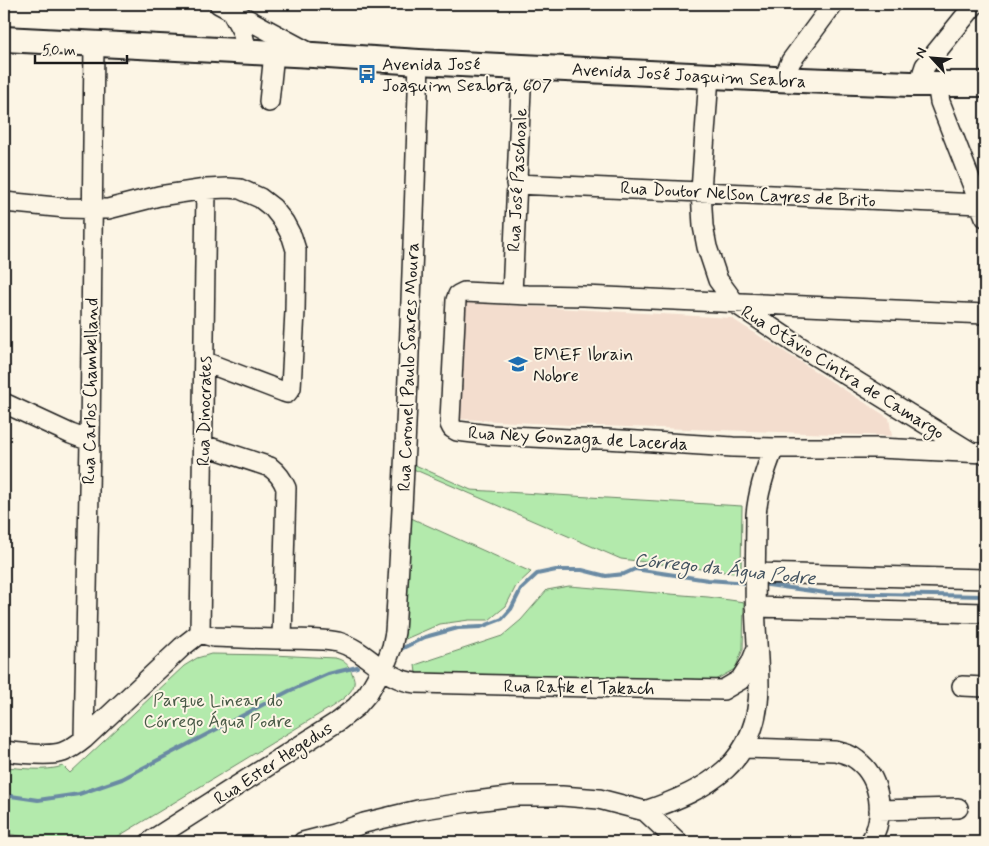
<svg xmlns="http://www.w3.org/2000/svg" width="989" height="846" font-family="Mynerve,sans-serif">
	<rect width="100%" height="100%" fill="#fcf5e5"/>
	<filter id="ink" filterUnits="userSpaceOnUse"><feTurbulence type="fractalNoise" baseFrequency=".02" numOctaves="2"/><feDisplacementMap in="SourceGraphic" scale="10" xChannelSelector="R" yChannelSelector="G"/><feConvolveMatrix kernelMatrix="1 2 1 2 8 2 1 2 1" color-interpolation-filters="sRGB"/></filter>
	<g filter="url(#ink)">
		<path fill="#f3ddce" d="M 466,303 L 731,318 L 889,418 L 892,436 L 569,425 L 460,419 Z"/>
		<path fill="#b3eaac" stroke="#688364" d="M 413,464 L 471,490 L 742,506 L 741,574 L 621,559 L 411,468 Z
			M 411,518 L 531,572 L 516,586 L 506,606 L 489,620 L 469,620 L 440,624 L 403,640 Z
			M 569,586 L 708,597 L 744,602 L 743,649 L 735,669 L 715,680 L 416,673 L 415,665 L 502,636 L 521,620 L 547,590 Z
			M 211,654 L 273,655 L 335,658 C 344,660 348,664 352,673 C 353,676 355,680 354,684 C 353,694 332,707 323,712 L 109,842 L 49,842 L 4,833 L 4,767 C 22,768 45,772 63,766 L 70,773 L 184,666 L 197,658 Z"/>
		<g fill="none" stroke-linecap="round" stroke-linejoin="round">
			<path stroke="#6a8aa3" stroke-width="4" d="M 761,584 L 826,593 L 985,596
				M 401,649 L 425,637 L 458,628 L 481,627 L 502,619 L 511,609 L 521,589 L 537,574 L 556,570 L 582,570 L 606,576 L 624,574 L 635,569 L 708,580 L 749,583
				M 4,795 L 38,800 L 79,794 L 122,779 L 289,691 L 328,674 L 357,667"/>
			<g stroke="#1c1c1c" stroke-width="22">
				<path id="minor" d="M 219,4 L 312,54
					M 230,9 L 242,31 L 247,51
					M 709,76 L 701,191 L 703,226 L 707,247 L 718,280 L 735,303 L 796,344 L 971,452
					M 783,80 L 791,61 L 833,4
					M 919,84 L 925,66 L 975,4
					M 937,84 L 940,102 L 985,217
					M 269,102 L 274,53
					M 516,184 L 980,204
					M 4,202 L 66,208 L 108,209 L 159,196 L 206,189 L 228,188 L 240,189 L 260,198 L 273,208 L 284,222 L 292,237 L 296,250 L 295,311 L 291,388 L 287,393 L 284,392 L 205,362
					M 512,294 L 522,67
					M 985,314 L 584,296 L 528,295 L 464,292 L 458,295 L 456,300 L 450,420 L 450,424 L 452,428 L 457,431 L 490,435 L 570,439 L 606,439 L 733,447 L 774,448 L 878,448 L 985,453
					M 4,403 L 71,434 L 90,441
					M 203,445 L 270,467 C 278,473 282,478 286,488 L 282,639
					M 756,573 L 985,579
					M 755,607 L 985,613
					M 200,633 L 206,189
					M 962,686 L 985,687
					M 84,739 L 90,441 L 94,43
					M 745,748 L 835,751 C 843,753 850,754 857,760 C 881,778 886,817 870,842
					M 4,751 C 19,753 50,757 63,752 C 71,749 78,744 84,739 L 182,647 L 200,633 L 214,637 C 237,638 260,639 284,639 C 299,639 323,639 338,642 C 367,650 384,680 416,683 L 723,690 L 740,680 L 751,663 L 757,648
					M 879,810 L 958,808
					M 645,811 C 709,789 758,763 759,687 C 759,667 757,646 756,626 C 754,589 756,552 756,515 C 758,492 765,470 774,448
					M 150,842 L 155,838 L 337,722 L 356,707 L 368,693 L 387,660 L 392,647 L 395,632 C 407,442 413,252 419,62
					M 303,842 L 334,834 L 364,823 L 418,810 L 468,802 L 516,796 L 562,796 L 599,799 L 645,811 L 678,842"/>
			</g>
			<g stroke="#1c1c1c" stroke-width="28">
				<path id="major" d="M 4,39 L 313,55 L 419,62 L 774,79 L 911,84 L 985,84"/>
			</g>
			<use href="#minor" stroke="#fcf5e5" stroke-width="19"/>
			<use href="#major" stroke="#fcf5e5" stroke-width="24"/>
		</g>
	</g>
	<defs>
		<g id="bus-bare" transform="scale(1.5)"><path d="M-5-6H5V4H4V6H2V4H-2V6H-4V4H-5ZM-3.5-4V0h7V-4ZM-3.5 1.2v1.5H-2V1.2ZM2 1.2v1.5H3.5V1.2Z" fill="#1f6fb2" stroke="#fcf5e5" stroke-width="2.5" paint-order="stroke"/></g>
		<g id="school-bare" transform="scale(1.5)"><path d="M0-5L7-2L0 1L-7-2ZM-4 1L0 2.5L4 1V4Q0 6-4 4Z" fill="#1f6fb2" stroke="#fcf5e5" stroke-width="2.5" paint-order="stroke"/></g>
	</defs>
	<g fill-rule="evenodd">
		<use href="#bus-bare" x="367" y="74"/>
		<use href="#school-bare" x="518" y="364"/>
	</g>
	<g text-anchor="middle" stroke-width="4" stroke-linejoin="round" paint-order="stroke">
		<g font-size="18" fill="#1c1c1c" stroke="#fcf5e5" text-anchor="start">
			<text x="382" y="70">Avenida José<tspan x="382" dy="21">Joaquim Seabra, 607</tspan></text>
			<text x="533" y="360">EMEF Ibrain<tspan x="533" dy="21">Nobre</tspan></text>
		</g>
		<g font-size="18" fill="#1c1c1c" stroke="#fcf5e5">
			<text transform="translate(689 75) rotate(3)" y="6">Avenida José Joaquim Seabra</text>
			<text transform="translate(517 180) rotate(-87)" y="6">Rua José Paschoale</text>
			<text transform="translate(748 194) rotate(3)" y="6">Rua Doutor Nelson Cayres de Brito</text>
			<text transform="translate(408 367) rotate(-88)" y="6">Rua Coronel Paulo Soares Moura</text>
			<text transform="translate(843 372) rotate(32)" y="6">Rua Otávio Cintra de Camargo</text>
			<text transform="translate(90 391) rotate(-89)" y="6">Rua Carlos Chambelland</text>
			<text transform="translate(204 411) rotate(-89)" y="6">Rua Dinocrates</text>
			<text transform="translate(578 438) rotate(3)" y="6">Rua Ney Gonzaga de Lacerda</text>
			<text transform="translate(579 687) rotate(1)" y="6">Rua Rafik el Takach</text>
			<text transform="translate(273 763) rotate(-33)" y="6">Rua Ester Hegedus</text>
		</g>
		<g font-size="18" fill="#495a47" stroke="#fcf5e5">
			<text x="218" y="706">Parque Linear do<tspan x="218" dy="21">Córrego Água Podre</tspan></text>
		</g>
		<g font-size="19" font-style="italic" fill="#435360" stroke="#fcf5e5">
			<text transform="translate(725 568) rotate(6)" y="7">Córrego da Água Podre</text>
		</g>
	</g>
	<rect width="989" height="846" fill="none" stroke="#fcf5e5" stroke-width="20"/>
	<rect x="10" y="10" width="969" height="826" fill="none" stroke="#1c1c1c" stroke-width="2" filter="url(#ink)"/>
	<g transform="translate(932 58) rotate(296)" stroke="#fcf5e5" stroke-width="4" paint-order="stroke">
	<path d="M0-4L9 19L0 12L-9 19Z" fill="#1c1c1c"/>
	<text y="-8" font-size="14" font-weight="bold" text-anchor="middle" fill="#1c1c1c">N</text>
	</g>
	<path d="M35 55v8h92v-8" fill="none" stroke="#1c1c1c" stroke-width="2.5"/>
	<text x="42" y="55" font-size="15" fill="#1c1c1c" stroke="#fcf5e5" stroke-width="4" paint-order="stroke">50 m</text>
</svg>
